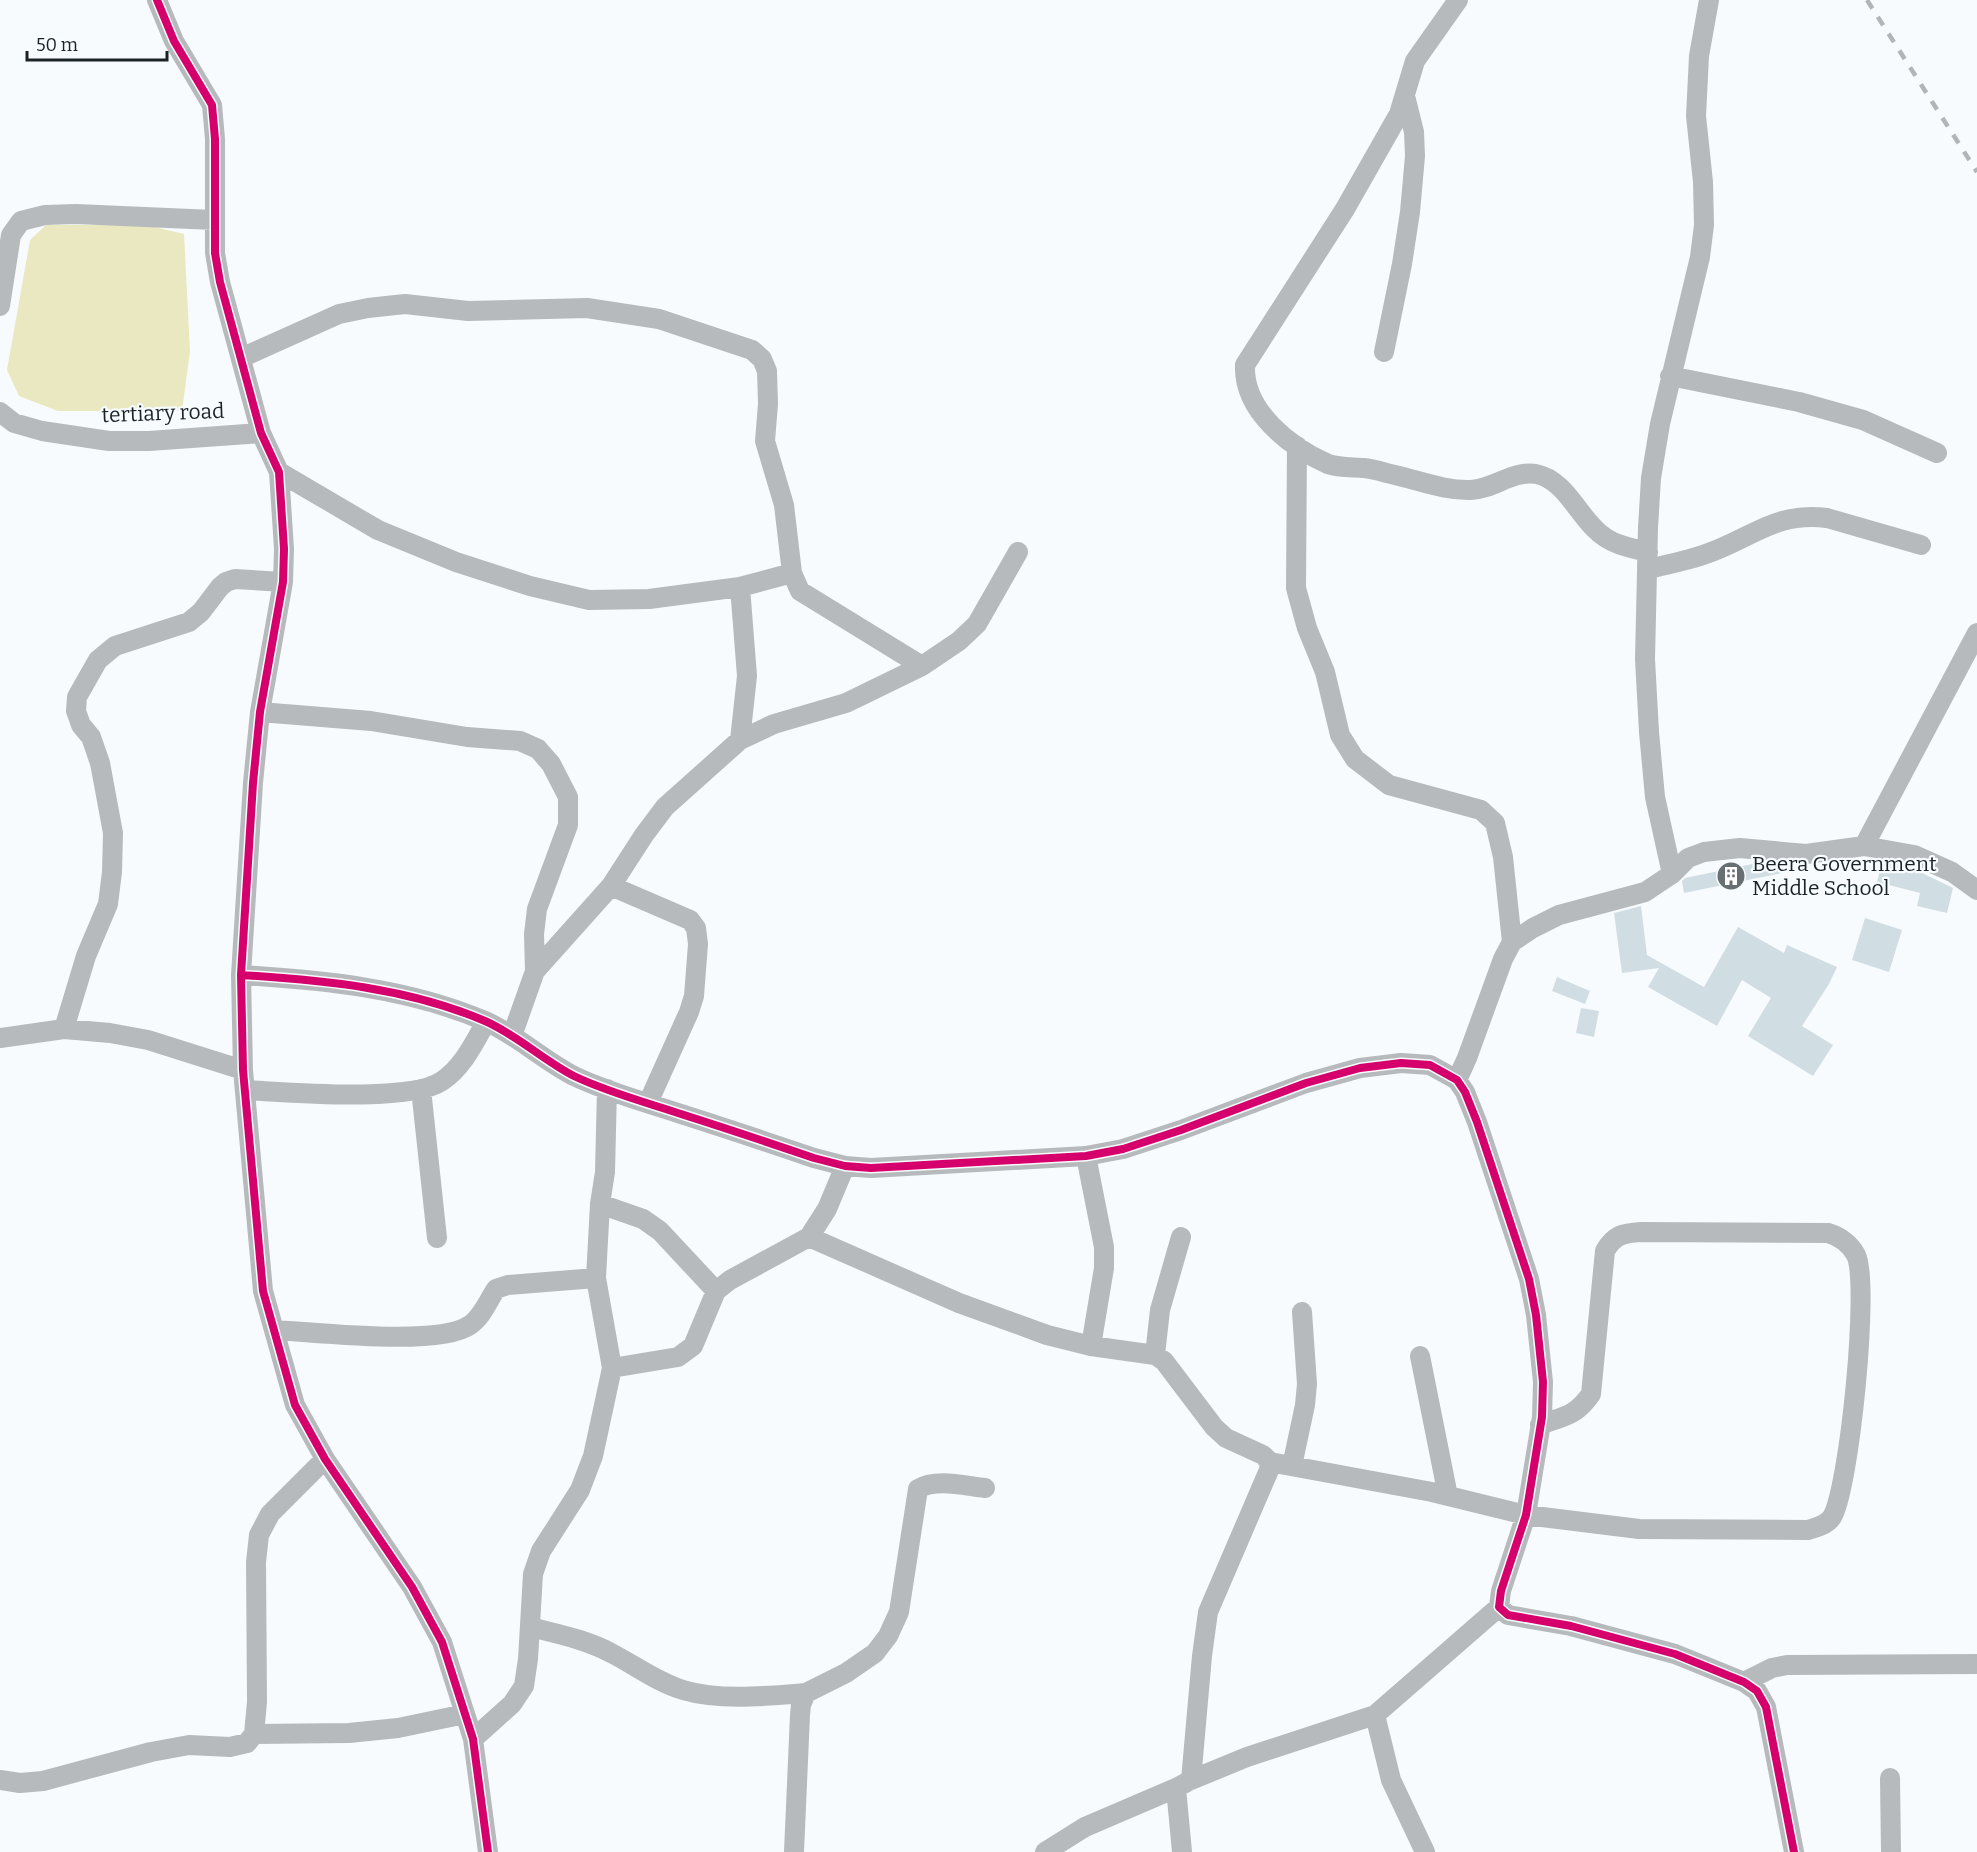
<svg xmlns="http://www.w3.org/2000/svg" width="1977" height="1852" font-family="Bitter,serif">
	<rect width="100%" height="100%" fill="#f8fbfd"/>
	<path fill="#e9e8c1" d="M 46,225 L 146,225 L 184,234 L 190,351 L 182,411 L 58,411 L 19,396 L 7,370 L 30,240 Z"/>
	<path fill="#d0dee4" d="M 1762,862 L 1780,864 L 1782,873 L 1684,893 L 1682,881 L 1685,878 Z
		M 1882,862 L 1910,867 L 1953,888 L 1947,913 L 1917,906 L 1920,893 L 1877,882 Z
		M 1641,906 L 1647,955 L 1704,987 L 1738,927 L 1784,953 L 1787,945 L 1837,967 L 1829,984 L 1802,1026 L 1833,1045 L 1813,1076 L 1748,1036 L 1771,998 L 1742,980 L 1717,1026 L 1648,987 L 1659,968 L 1622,973 L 1614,913 Z
		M 1865,918 L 1902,930 L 1889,972 L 1852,960 Z
		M 1557,977 L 1590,991 L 1585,1004 L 1552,991 Z
		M 1581,1008 L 1599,1011 L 1594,1037 L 1576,1033 Z"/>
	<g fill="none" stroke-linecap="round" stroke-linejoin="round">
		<path stroke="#b7babc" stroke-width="20" d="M 157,0 L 174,41 L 212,105 L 215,139 L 215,253 L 220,282 L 261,433 L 279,472 L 284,549 L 283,582 L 260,712 L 253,783 L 241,975 L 243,1070 L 263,1291 L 295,1405 L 325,1459 L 412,1587 L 442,1642 L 473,1739 L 488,1852
			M 1458,0 L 1415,61 L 1399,114 L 1345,209 L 1245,365 C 1243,411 1290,447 1328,464 C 1339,468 1353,467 1364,468 C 1375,469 1385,473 1395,475 C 1421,481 1445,491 1471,490 C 1495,489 1512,470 1536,474 C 1563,479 1577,512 1595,529 C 1609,544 1629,548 1648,552
			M 0,306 L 11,235 L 21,221 L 45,215 L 76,214 L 214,220
			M 1384,352 L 1402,264 L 1410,212 L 1415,156 L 1414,132 L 1405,96
			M 241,358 L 339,314 L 368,308 L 405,304 L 468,311 L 587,308 L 659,319 L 752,350 L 762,359 L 767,371 L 768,404 L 765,441 L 784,505 L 792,573 L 800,591 L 922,666
			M 1670,376 L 1799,402 L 1863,420 L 1937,453
			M 0,412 L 14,423 L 42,431 L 109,441 L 149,441 L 261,433
			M 1297,446 L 1296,588 L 1307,628 L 1325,672 L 1340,735 L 1355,759 L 1389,785 L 1481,810 L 1495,823 L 1503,857 L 1512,942
			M 279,472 L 378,530 L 456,562 L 530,586 L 589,600 L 649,599 L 740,587 L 792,573
			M 1648,569 C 1666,565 1685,561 1703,555 C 1750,540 1774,511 1827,518 L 1921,545
			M 740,587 L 747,676 L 740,740
			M 260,712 L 371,721 L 467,737 L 520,741 L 538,749 L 551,764 L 568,797 L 568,825 L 537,909 L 534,934 L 535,971
			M 1864,846 L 1977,633
			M 1672,874 L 1655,797 L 1649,732 L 1645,659 L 1648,528 L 1651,478 L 1660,424 L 1700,257 L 1704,225 L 1703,182 L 1696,116 L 1699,56 L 1709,0
			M 611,886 L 690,920 L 696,928 L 698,944 L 694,996 L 689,1012 L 648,1103
			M 241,975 C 323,980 408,988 485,1021 C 517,1035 543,1060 574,1076 C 607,1092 645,1102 681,1114 C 725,1128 770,1143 814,1158 L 845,1166 L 871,1168 L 1086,1156 L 1123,1149 L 1181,1130 L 1306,1083 L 1360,1068 L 1401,1063 L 1430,1065 L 1457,1080 L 1465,1092 L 1477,1122 L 1529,1279 L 1536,1315 L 1543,1382 L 1542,1417 L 1526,1515 L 1501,1591 L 1499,1607 L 1508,1615 L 1571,1626 L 1675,1654 L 1744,1682 L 1757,1691 L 1766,1707 L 1794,1852
			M 64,1029 L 86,956 L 108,904 L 112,872 L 113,833 L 100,763 L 91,737 L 81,725 L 76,711 L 77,697 L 98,660 L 115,646 L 189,622 L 201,612 L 220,587 L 226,582 L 235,579 L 283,582
			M 512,1036 L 535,971 L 611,886 L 644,835 L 665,807 L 740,740 L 774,724 L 846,703 L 922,666 L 959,641 L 977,624 L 1018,552
			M 0,1038 L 64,1029 L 110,1033 L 148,1040 L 243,1070
			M 1457,1080 L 1467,1058 L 1503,959 L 1512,942 L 1533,928 L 1559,915 L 1645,892 L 1672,874 L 1688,858 L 1704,852 L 1740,848 L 1806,854 L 1864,846 L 1914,855 L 1952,872 L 1977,890
			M 421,1089 L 437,1238
			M 245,1090 C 287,1092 410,1103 442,1081 C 463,1067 474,1043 486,1022
			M 1086,1156 L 1104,1247 L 1104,1268 L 1091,1346
			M 600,1204 L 643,1219 L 660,1231 L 716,1291
			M 809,1237 L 959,1303 L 1047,1335 L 1091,1346 L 1155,1355 L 1164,1361 L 1214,1427 L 1226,1438 L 1263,1455 L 1270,1462 L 1269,1470 L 1208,1612 L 1202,1656 L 1191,1780
			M 274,1330 C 315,1332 439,1347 470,1325 C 482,1317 488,1301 496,1289 L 508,1285 L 596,1278
			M 1155,1355 L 1160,1310 L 1181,1237
			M 1420,1356 L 1448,1496
			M 612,1368 L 678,1357 L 693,1346 L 716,1291 L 730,1280 L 809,1237 L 827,1209 L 845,1166
			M 1270,1462 L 1432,1492 L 1526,1515 L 1639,1529 L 1808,1530 C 1817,1527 1827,1525 1832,1517 C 1849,1490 1870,1284 1856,1255 C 1850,1244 1839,1236 1828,1233 L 1641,1232 C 1623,1233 1614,1235 1605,1251 L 1591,1394 C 1576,1416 1564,1416 1540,1425
			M 1292,1466 L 1305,1405 L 1307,1384 L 1302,1312
			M 530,1627 C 558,1634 588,1640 613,1654 C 636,1666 657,1682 683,1690 C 719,1701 768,1696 806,1693
			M 1744,1682 L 1772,1668 L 1787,1665 L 1977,1664
			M 1375,1715 L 1391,1780 L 1425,1852
			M 254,1734 L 349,1733 L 398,1728 L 465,1714
			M 473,1739 L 512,1704 L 524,1686 L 528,1659 L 533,1574 L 541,1551 L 580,1490 L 593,1456 L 612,1368 L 596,1278 L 600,1204 L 605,1172 L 607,1089
			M 1890,1778 L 1891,1852
			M 0,1780 L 20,1783 L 43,1781 L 151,1752 L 189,1745 L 230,1747 L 247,1743 L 254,1734 L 257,1702 L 256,1562 L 259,1535 L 270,1514 L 325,1459
			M 1176,1788 L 1182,1852
			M 794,1852 L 800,1715 L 801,1705 L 806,1693 L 846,1673 L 875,1653 L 888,1636 L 899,1612 L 918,1489 C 936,1478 965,1486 985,1488
			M 1045,1852 L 1085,1827 L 1176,1788 L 1191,1780 L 1247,1757 L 1375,1715 L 1499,1607"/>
		<path stroke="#b2b5b6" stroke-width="4.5" stroke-dasharray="10 10" stroke-linecap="butt" d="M 1867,0 L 1977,172"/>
		<g stroke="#f7fcfe" stroke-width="11">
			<path id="cycleway" d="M 157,0 L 174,41 L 212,105 L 215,139 L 215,253 L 220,282 L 261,433 L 279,472 L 284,549 L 283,582 L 260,712 L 253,783 L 241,975 L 243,1070 L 263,1291 L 295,1405 L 325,1459 L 412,1587 L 442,1642 L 473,1739 L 488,1852
				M 241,975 C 323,980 408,988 485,1021 C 517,1035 543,1060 574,1076 C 607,1092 645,1102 681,1114 C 725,1128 770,1143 814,1158 L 845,1166 L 871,1168 L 1086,1156 L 1123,1149 L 1181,1130 L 1306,1083 L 1360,1068 L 1401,1063 L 1430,1065 L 1457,1080 L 1465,1092 L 1477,1122 L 1529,1279 L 1536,1315 L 1543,1382 L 1542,1417 L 1526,1515 L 1501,1591 L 1499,1607 L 1508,1615 L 1571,1626 L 1675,1654 L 1744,1682 L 1757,1691 L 1766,1707 L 1794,1852"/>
		</g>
		<use href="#cycleway" stroke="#d6006c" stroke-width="8"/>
	</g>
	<defs>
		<g id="building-disc" transform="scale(1.5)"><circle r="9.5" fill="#686f72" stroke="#f7fcfe"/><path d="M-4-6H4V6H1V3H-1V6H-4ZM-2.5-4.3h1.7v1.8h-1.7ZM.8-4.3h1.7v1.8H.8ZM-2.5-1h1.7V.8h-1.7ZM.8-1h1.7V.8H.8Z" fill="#fff"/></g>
	</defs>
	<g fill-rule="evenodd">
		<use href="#building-disc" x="1731" y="876"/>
	</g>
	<g text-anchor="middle" stroke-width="4.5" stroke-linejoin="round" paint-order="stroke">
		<g font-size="21" fill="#1b2327" stroke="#f7fcfe">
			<text transform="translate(163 413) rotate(-2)" y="7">tertiary road</text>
		</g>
		<g font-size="21" fill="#1b2327" stroke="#f7fcfe" text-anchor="start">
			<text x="1752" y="871">Beera Government<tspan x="1752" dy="24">Middle School</tspan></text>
		</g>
	</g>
	<path d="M27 51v9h140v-9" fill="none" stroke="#1b2327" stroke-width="3"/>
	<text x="36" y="51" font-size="18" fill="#1b2327" stroke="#f7fcfe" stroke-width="4.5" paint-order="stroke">50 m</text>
</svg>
